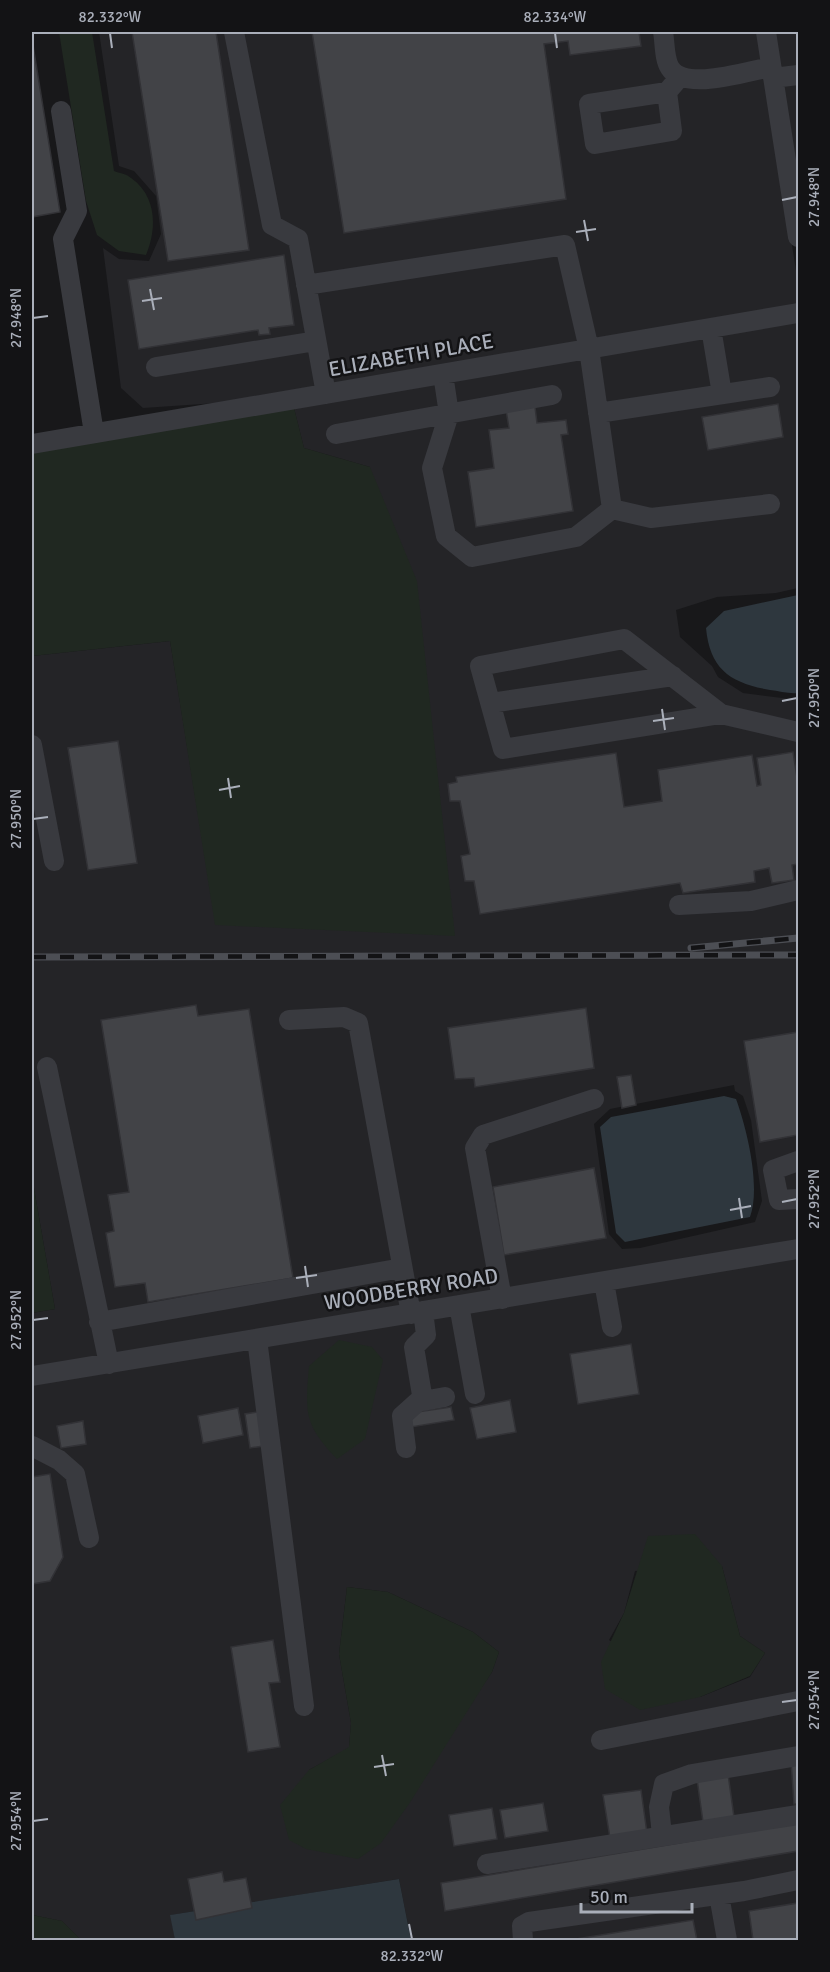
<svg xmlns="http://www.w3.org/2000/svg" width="830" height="1972" font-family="Signika,sans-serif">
	<rect width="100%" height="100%" fill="#18181a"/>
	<path fill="#242427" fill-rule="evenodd" d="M 99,32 L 758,32 L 798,283 L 798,304 L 217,403 L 143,408 L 121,388 L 103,248 L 119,259 L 149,261 L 161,234 L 156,196 L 134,171 L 119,166 Z
		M 773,32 L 798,32 L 798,188 Z
		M 798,322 L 798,588 L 776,593 L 717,597 L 676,610 L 680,637 L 712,666 L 718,677 L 743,693 L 798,700 L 798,1240 L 32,1368 L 32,1313 L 55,1309 L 32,1177 L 32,656 L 170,641 L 216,925 L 370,467 L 304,448 L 294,408 ZM 734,1085 L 735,1091 L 743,1096 L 751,1120 L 762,1201 L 755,1222 L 640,1248 L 622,1249 L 609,1234 L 594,1124 L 610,1109 Z
		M 798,1258 L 798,1940 L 411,1940 L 399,1879 L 171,1915 L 175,1940 L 81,1940 L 62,1921 L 32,1915 L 32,1385 ZM 722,1566 L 740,1636 L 765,1653 L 750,1677 L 700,1697 L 609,1640 L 624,1613 L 635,1571 ZM 347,1587 L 388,1592 L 473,1632 L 499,1652 L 492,1672 L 462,1716 L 309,1770 L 349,1748 L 351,1723 L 339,1654 Z"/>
	<path fill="#202821" d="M 59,32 L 92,32 L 114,171 C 119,173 127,174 131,178 C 157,196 157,229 146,255 L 119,251 L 97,235 L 86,201 Z
		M 294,408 L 304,448 L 370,467 L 417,581 L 455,936 L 215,925 L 170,641 L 32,656 L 32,453 Z
		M 32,1177 L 55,1309 L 32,1313 Z
		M 339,1340 L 372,1347 L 383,1360 L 365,1439 L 337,1459 C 304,1424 305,1413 309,1366 Z
		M 695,1534 L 722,1566 L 740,1636 L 765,1653 L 750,1676 L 700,1697 L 640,1710 L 605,1689 L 601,1662 L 624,1613 L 648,1536 Z
		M 347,1587 L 388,1592 L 473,1632 L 499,1652 L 492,1672 L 409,1804 L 381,1843 L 358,1859 L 306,1849 L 289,1840 L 280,1805 L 309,1770 L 349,1747 L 351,1723 L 339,1654 Z
		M 32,1915 L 62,1921 L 81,1940 L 32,1940 Z"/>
	<path fill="#2e373e" d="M 798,595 L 798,693 C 789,694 779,691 770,690 C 731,683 710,670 706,628 L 724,611 Z
		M 724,1096 L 736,1099 C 747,1129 761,1187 750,1217 L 625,1242 L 616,1233 L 600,1127 L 611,1117 Z
		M 399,1879 L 411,1940 L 175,1940 L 170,1915 Z"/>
	<path fill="#424347" stroke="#323236" stroke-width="1.5" d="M 132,32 L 216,32 L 249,250 L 168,261 Z
		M 312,32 L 639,32 L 641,46 L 570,55 L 568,41 L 544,44 L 566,199 L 344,233 Z
		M 32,39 L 60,212 L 32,217 Z
		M 284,255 L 294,325 L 269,328 L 270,334 L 259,335 L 258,330 L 139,349 L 128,280 Z
		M 778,404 L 783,437 L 708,450 L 702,417 Z
		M 535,407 L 537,423 L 566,420 L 568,434 L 561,435 L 573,511 L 476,527 L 468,472 L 494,468 L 489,430 L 509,428 L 506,410 Z
		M 118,741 L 137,863 L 88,870 L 68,748 Z
		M 793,752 L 798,784 L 798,864 L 792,865 L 794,880 L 772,883 L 769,868 L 754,871 L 755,882 L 683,893 L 680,883 L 480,914 L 474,881 L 465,881 L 461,856 L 470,854 L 460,801 L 450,801 L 448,784 L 457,782 L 456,777 L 616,753 L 624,807 L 662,801 L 658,770 L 752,755 L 757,786 L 761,785 L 757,758 Z
		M 196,1005 L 198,1016 L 249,1009 L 293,1278 L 148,1302 L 145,1283 L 115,1287 L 106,1233 L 114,1231 L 108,1195 L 129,1192 L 101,1020 Z
		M 586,1008 L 594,1068 L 475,1087 L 474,1078 L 455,1079 L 448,1028 Z
		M 798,1032 L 798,1135 L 760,1142 L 744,1041 Z
		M 631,1075 L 636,1105 L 622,1108 L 617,1077 Z
		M 594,1168 L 606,1238 L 504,1255 L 493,1187 Z
		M 631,1344 L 639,1394 L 578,1404 L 570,1354 Z
		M 510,1400 L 516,1432 L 477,1439 L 470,1408 Z
		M 451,1407 L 454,1420 L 411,1427 L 410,1413 Z
		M 238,1408 L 243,1435 L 203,1443 L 198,1416 Z
		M 258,1412 L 263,1446 L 250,1448 L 245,1414 Z
		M 83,1421 L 86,1444 L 61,1448 L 57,1426 Z
		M 50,1474 L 63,1557 L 50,1581 L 32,1584 L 32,1477 Z
		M 273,1640 L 280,1682 L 269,1683 L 280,1747 L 248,1752 L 231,1647 Z
		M 798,1760 L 798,1804 L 794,1804 L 791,1761 Z
		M 728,1774 L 734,1817 L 703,1822 L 697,1779 Z
		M 641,1790 L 647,1833 L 610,1838 L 603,1795 Z
		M 543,1803 L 548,1831 L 505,1838 L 500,1810 Z
		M 492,1808 L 497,1839 L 454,1846 L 449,1815 Z
		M 798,1823 L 798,1851 L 445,1911 L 441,1883 Z
		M 222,1872 L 224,1882 L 246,1878 L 252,1908 L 196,1920 L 188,1879 Z
		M 798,1903 L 798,1940 L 753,1940 L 749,1911 Z
		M 693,1920 L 697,1940 L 570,1940 Z"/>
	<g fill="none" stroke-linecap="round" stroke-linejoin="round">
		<path stroke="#393a3f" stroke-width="20" d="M 234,32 L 272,225 L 298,239 L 326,394
			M 663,32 C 665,42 664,59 670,68 C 685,92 747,71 771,67
			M 766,32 L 798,237
			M 773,78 L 798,75
			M 667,92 L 672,131 L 595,144 L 589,104 L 667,92 L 679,78
			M 61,111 L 77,211 L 63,239 L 94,433
			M 306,285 L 565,245 L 589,349 L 612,509 L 651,518 L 770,504
			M 711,328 L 722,394
			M 156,367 L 316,341
			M 443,374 L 449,414 L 432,468 L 446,536 L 472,557 L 576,537 L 612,509
			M 598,413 L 770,387
			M 336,434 L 552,395
			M 32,444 L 798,313
			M 491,703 L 673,676
			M 721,714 L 624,639 L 480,666 L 503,749 L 721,714 L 798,732
			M 32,745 L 54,861
			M 679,905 L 751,901 L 798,890
			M 289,1020 L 344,1017 L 358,1023 L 411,1314
			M 47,1067 L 109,1364
			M 798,1161 L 773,1170 L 779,1200 L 798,1199
			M 604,1282 L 612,1327
			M 502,1299 L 475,1148 L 483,1135 L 594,1099
			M 459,1305 L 475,1394
			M 423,1311 L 426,1335 L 414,1347 L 423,1401 L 445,1397
			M 99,1322 L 402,1268
			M 257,1339 L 304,1706
			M 32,1376 L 798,1249
			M 32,1446 L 59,1460 L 75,1474 L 89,1538
			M 406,1448 L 402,1416 L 422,1398
			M 601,1740 L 798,1701
			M 662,1835 L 659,1807 L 664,1784 L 692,1774 L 798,1756
			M 487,1864 L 798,1815
			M 719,1895 L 727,1940
			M 523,1940 L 522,1926 L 529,1922 L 744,1891 L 798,1880"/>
		<g stroke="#4c4e54" stroke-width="7">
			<path id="rail" d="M 691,948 L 798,938
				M 32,957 L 798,955"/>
		</g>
		<use href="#rail" stroke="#131315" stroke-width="4.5" stroke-dasharray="14" stroke-linecap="butt"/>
	</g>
	<path fill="none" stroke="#aaafba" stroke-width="2" d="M 110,33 L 112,48M 555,33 L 557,48M 782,200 L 797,197M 584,220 L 588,241M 576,232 L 596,229M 150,289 L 154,310M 142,301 L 162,298M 33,318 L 48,316M 782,701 L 797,698M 662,709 L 665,730M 653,721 L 674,718M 228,778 L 231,798M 219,790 L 240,786M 33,819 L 48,817M 739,1198 L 742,1218M 782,1202 L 797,1199M 730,1210 L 751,1206M 305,1266 L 308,1287M 296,1278 L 317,1275M 33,1320 L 48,1318M 782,1702 L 797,1700M 382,1755 L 386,1776M 374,1767 L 394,1764M 33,1821 L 48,1819M 409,1924 L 412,1939"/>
	<g text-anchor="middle" stroke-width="5" stroke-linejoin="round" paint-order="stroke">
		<g font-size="21" fill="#aaafba" stroke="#131315">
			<text transform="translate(411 355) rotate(-10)" y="7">ELIZABETH PLACE</text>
			<text transform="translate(411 1289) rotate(-9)" y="7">WOODBERRY ROAD</text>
		</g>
	</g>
	<rect width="830" height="1972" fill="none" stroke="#131315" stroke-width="66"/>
	<path d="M581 1903v9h111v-9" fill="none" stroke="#aaafba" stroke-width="3"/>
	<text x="590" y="1903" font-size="18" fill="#aaafba" stroke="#131315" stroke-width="4.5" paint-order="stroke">50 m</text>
	<rect x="33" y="33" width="764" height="1906" fill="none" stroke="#aaafba" stroke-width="2"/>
	<g font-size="15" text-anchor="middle" fill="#aaafba">
		<text x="110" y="22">82.332°W</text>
		<text x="555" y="22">82.334°W</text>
		<text transform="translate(814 197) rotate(-90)" y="5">27.948°N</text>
		<text transform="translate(16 318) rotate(-90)" y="5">27.948°N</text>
		<text transform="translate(814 698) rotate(-90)" y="5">27.950°N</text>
		<text transform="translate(16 819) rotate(-90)" y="5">27.950°N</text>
		<text transform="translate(814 1199) rotate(-90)" y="5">27.952°N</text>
		<text transform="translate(16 1320) rotate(-90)" y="5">27.952°N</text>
		<text transform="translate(814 1700) rotate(-90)" y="5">27.954°N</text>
		<text transform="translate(16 1821) rotate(-90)" y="5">27.954°N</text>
		<text x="412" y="1961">82.332°W</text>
	</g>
</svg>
